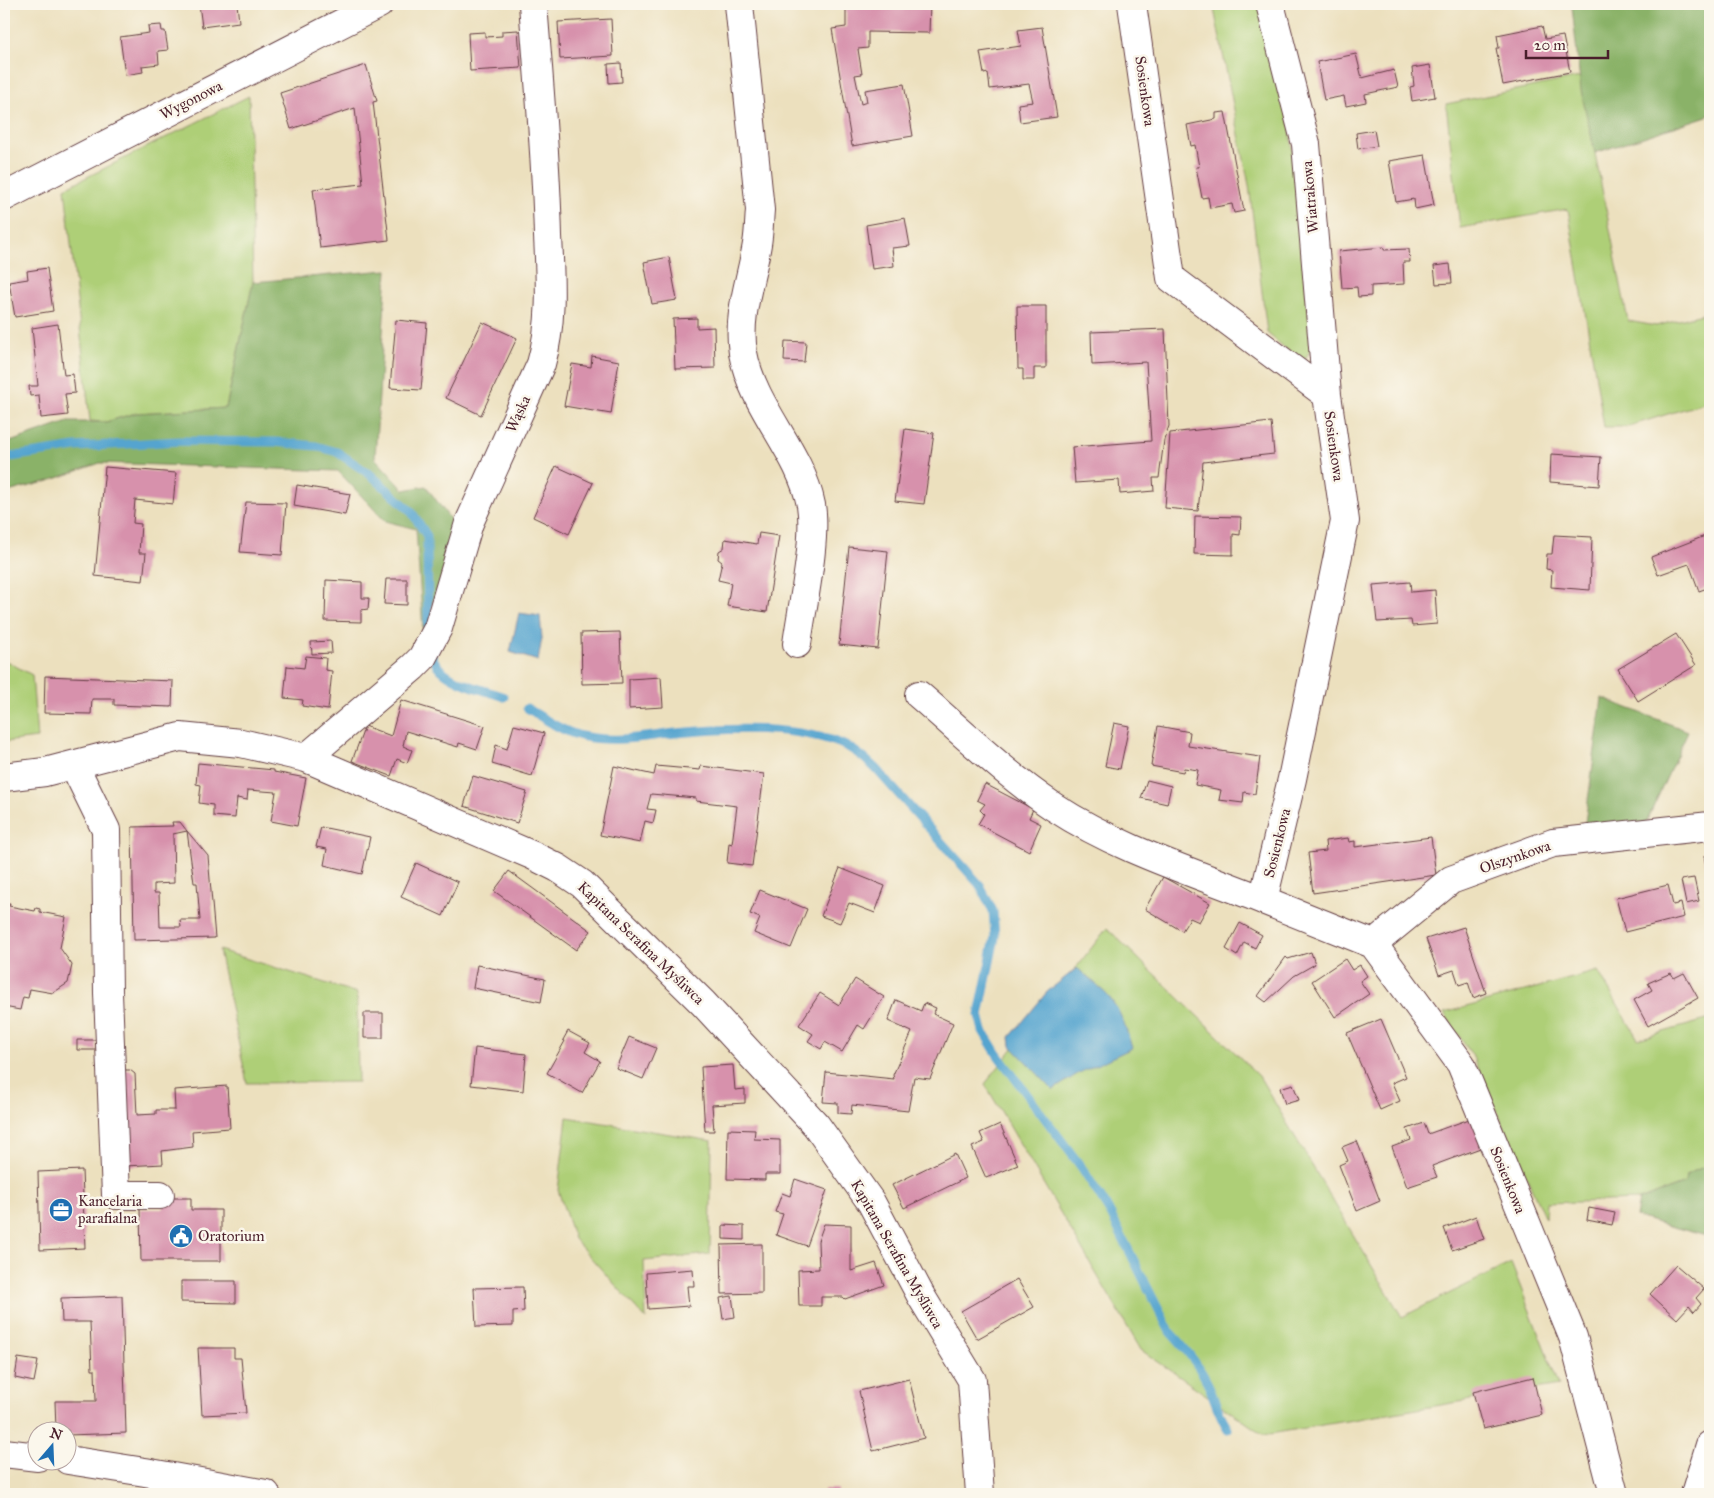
<svg xmlns="http://www.w3.org/2000/svg" width="1714" height="1498" font-family="'IM FELL Great Primer',serif">
	<rect width="100%" height="100%" fill="#fbf7ec"/>
	<filter id="ink" filterUnits="userSpaceOnUse"><feTurbulence type="fractalNoise" baseFrequency=".02" numOctaves="2"/><feDisplacementMap in="SourceGraphic" scale="10" xChannelSelector="R" yChannelSelector="G"/><feConvolveMatrix kernelMatrix="1 2 1 2 8 2 1 2 1" color-interpolation-filters="sRGB"/></filter>
	<filter id="wash" filterUnits="userSpaceOnUse"><feTurbulence type="fractalNoise" baseFrequency=".0096" numOctaves="4" result="noise"/><feDisplacementMap in="SourceGraphic" scale="20" xChannelSelector="R" yChannelSelector="G"/><feGaussianBlur stdDeviation="1.12" result="paint"/><feColorMatrix in="noise" values="0 0 0 0 0 0 0 0 0 0 0 0 0 0 0 0 0 1.4 0 .05"/><feComposite in="paint" operator="in"/></filter>
	<g filter="url(#wash)">
		<rect width="100%" height="100%" fill="#ece0be"/>
		<path fill="#aecf77" stroke="#7c7751" d="M 1213,4 L 1259,4 L 1290,126 L 1312,347 L 1303,363 L 1267,333 L 1249,185 Z
			M 1580,77 L 1628,321 L 1656,326 L 1710,312 L 1710,401 L 1626,427 L 1604,427 L 1568,209 L 1460,228 L 1446,104 Z
			M 249,96 L 253,282 L 226,408 L 136,413 L 106,422 L 90,421 L 65,188 Z
			M 4,660 L 32,675 L 37,738 L 4,742 Z
			M 1107,928 L 1259,1076 L 1402,1317 L 1511,1263 L 1559,1385 L 1264,1435 L 1141,1350 L 985,1084 Z
			M 219,950 L 357,993 L 358,1082 L 247,1083 Z
			M 1598,971 L 1638,1039 L 1710,1019 L 1710,1164 L 1686,1175 L 1685,1183 L 1639,1200 L 1546,1203 L 1545,1218 L 1472,1055 L 1444,1013 Z
			M 567,1117 L 712,1141 L 710,1254 L 644,1261 L 646,1319 L 574,1239 L 558,1190 Z"/>
		<path fill="#8ab268" stroke="#6a684a" d="M 1582,4 L 1710,4 L 1710,115 L 1595,153 L 1581,91 L 1572,7 Z
			M 387,270 L 375,458 L 404,490 L 426,486 L 458,530 L 423,631 L 416,529 L 385,521 L 338,471 L 100,463 L 49,481 L 4,493 L 4,444 L 68,422 L 106,422 L 136,413 L 226,408 L 253,282 Z
			M 1602,698 L 1688,731 L 1646,823 L 1584,830 Z
			M 1710,1164 L 1710,1237 L 1636,1217 L 1639,1200 L 1685,1183 L 1686,1175 Z"/>
		<path fill="#55a4cf" stroke="#50627d" d="M 519,613 L 540,616 L 542,638 L 538,661 L 510,652 Z
			M 1077,968 C 1112,997 1119,1003 1132,1048 L 1079,1073 L 1053,1090 L 1011,1046 L 1010,1037 L 1047,992 Z"/>
		<g fill="none" stroke-linecap="round" stroke-linejoin="round">
			<path stroke="#55a4cf" stroke-width="9" d="M 4,458 L 76,447 L 180,441 L 275,442 L 316,446 L 337,452 L 371,475 L 411,511 L 427,536 L 428,625
				M 431,652 C 437,681 480,688 504,697
				M 527,708 C 545,719 561,731 581,736 C 612,743 645,737 676,733 C 725,728 792,725 839,743 C 853,748 865,758 876,769 L 979,884 L 993,911 L 995,937 L 979,1015 L 983,1031 L 997,1054 L 1082,1168 L 1108,1209 L 1170,1332 C 1185,1348 1200,1366 1209,1386 C 1215,1401 1219,1415 1228,1429"/>
		</g>
		<g id="blocks">
			<path fill="#d791ac" d="M 199,4 L 237,4 L 239,22 L 202,27 Z
				M 846,4 L 930,4 L 929,33 L 868,32 L 868,48 L 858,49 L 862,74 L 855,75 L 861,104 L 867,102 L 865,90 L 904,84 L 913,136 L 852,146 L 832,29 L 846,27 Z
				M 611,19 L 613,56 L 560,59 L 558,22 Z
				M 161,25 L 162,31 L 165,31 L 168,50 L 158,51 L 159,64 L 142,66 L 143,72 L 125,75 L 120,37 L 149,33 L 148,26 Z
				M 1542,26 L 1545,39 L 1563,36 L 1570,72 L 1503,85 L 1496,48 L 1499,48 L 1497,35 Z
				M 1042,27 L 1057,117 L 1020,122 L 1018,104 L 1033,102 L 1029,84 L 990,89 L 988,73 L 984,74 L 980,52 L 1021,46 L 1018,30 Z
				M 518,30 L 521,68 L 470,71 L 468,33 L 485,32 L 485,37 L 502,36 L 502,31 Z
				M 1356,54 L 1362,78 L 1394,70 L 1398,87 L 1365,94 L 1366,102 L 1346,106 L 1344,96 L 1324,100 L 1317,62 Z
				M 621,63 L 622,82 L 609,83 L 608,64 Z
				M 366,65 L 377,101 L 373,102 L 389,240 L 320,248 L 313,189 L 363,184 L 355,108 L 291,129 L 280,93 Z
				M 1430,65 L 1435,97 L 1412,101 L 1410,87 L 1414,86 L 1412,68 Z
				M 1225,112 L 1244,211 L 1234,213 L 1232,204 L 1210,208 L 1208,197 L 1202,198 L 1196,167 L 1199,167 L 1195,145 L 1191,146 L 1187,125 L 1216,119 L 1216,113 Z
				M 1374,130 L 1377,146 L 1358,149 L 1356,133 Z
				M 1425,155 L 1434,205 L 1415,209 L 1414,199 L 1396,202 L 1389,161 Z
				M 905,218 L 910,246 L 892,248 L 894,266 L 872,269 L 866,225 Z
				M 1384,247 L 1384,250 L 1409,249 L 1410,262 L 1403,262 L 1404,284 L 1371,286 L 1371,296 L 1358,297 L 1357,287 L 1342,288 L 1339,251 Z
				M 669,257 L 677,300 L 652,304 L 644,262 Z
				M 1450,264 L 1452,283 L 1436,284 L 1434,266 Z
				M 47,268 L 53,311 L 15,317 L 9,282 L 28,279 L 27,271 Z
				M 1017,306 L 1046,306 L 1046,368 L 1034,368 L 1034,380 L 1023,380 L 1023,369 L 1018,369 Z
				M 697,318 L 697,328 L 714,327 L 715,368 L 675,369 L 673,319 Z
				M 396,320 L 427,323 L 421,390 L 390,388 Z
				M 482,322 L 517,338 L 481,415 L 446,398 Z
				M 58,324 L 64,375 L 73,374 L 75,393 L 65,394 L 68,415 L 41,418 L 39,395 L 30,396 L 29,386 L 38,386 L 32,328 Z
				M 1165,329 L 1169,426 L 1164,440 L 1159,478 L 1153,478 L 1154,491 L 1120,494 L 1119,480 L 1075,483 L 1072,447 L 1151,441 L 1146,362 L 1092,365 L 1091,332 Z
				M 785,341 L 806,342 L 804,362 L 784,361 Z
				M 592,356 L 619,361 L 611,414 L 564,406 L 572,364 L 591,367 Z
				M 1271,422 L 1274,454 L 1203,462 L 1198,511 L 1165,508 L 1170,433 Z
				M 905,429 L 934,433 L 924,504 L 895,501 Z
				M 1551,454 L 1601,457 L 1599,486 L 1550,482 Z
				M 556,466 L 593,483 L 569,534 L 533,517 Z
				M 105,467 L 176,473 L 173,504 L 135,500 L 133,523 L 141,524 L 139,553 L 146,553 L 143,581 L 95,576 Z
				M 297,485 L 350,494 L 345,515 L 294,506 Z
				M 246,502 L 286,503 L 282,555 L 240,552 Z
				M 1195,516 L 1241,517 L 1240,535 L 1233,534 L 1233,555 L 1194,554 Z
				M 759,533 L 779,536 L 767,612 L 727,606 L 731,583 L 718,580 L 722,562 L 718,559 L 719,551 L 724,548 L 725,539 L 757,544 Z
				M 1710,534 L 1710,587 L 1699,591 L 1689,564 L 1658,575 L 1651,557 Z
				M 1554,535 L 1592,537 L 1590,590 L 1551,587 L 1552,570 L 1546,569 L 1547,554 L 1552,554 Z
				M 849,547 L 888,551 L 878,649 L 839,645 Z
				M 386,579 L 407,579 L 407,605 L 384,604 Z
				M 326,580 L 362,582 L 362,598 L 369,598 L 368,609 L 361,610 L 361,622 L 325,621 Z
				M 1410,582 L 1411,592 L 1435,590 L 1437,624 L 1412,626 L 1411,620 L 1377,622 L 1373,585 Z
				M 620,632 L 622,683 L 582,684 L 581,633 Z
				M 1676,634 L 1696,665 L 1638,701 L 1618,669 Z
				M 331,641 L 332,653 L 312,654 L 311,642 Z
				M 306,656 L 326,658 L 325,670 L 332,671 L 328,710 L 302,706 L 303,700 L 284,698 L 287,666 L 304,668 Z
				M 45,676 L 173,681 L 172,707 L 114,705 L 114,699 L 92,699 L 91,714 L 44,713 Z
				M 661,677 L 663,707 L 629,709 L 629,679 Z
				M 401,700 L 485,726 L 477,749 L 459,743 L 458,747 L 406,731 L 403,746 L 412,750 L 407,763 L 397,759 L 391,776 L 352,761 L 365,726 L 391,736 Z
				M 1114,723 L 1129,726 L 1120,769 L 1105,766 Z
				M 514,725 L 544,733 L 532,776 L 492,764 L 496,745 L 507,749 Z
				M 1158,726 L 1190,732 L 1188,746 L 1260,757 L 1255,794 L 1244,792 L 1243,803 L 1219,800 L 1221,790 L 1195,785 L 1198,770 L 1184,768 L 1183,772 L 1151,766 Z
				M 198,763 L 274,770 L 274,772 L 306,778 L 297,826 L 271,821 L 276,792 L 248,790 L 247,800 L 237,798 L 235,818 L 213,816 L 213,805 L 199,803 L 201,785 L 196,784 Z
				M 614,766 L 654,775 L 656,766 L 700,770 L 701,766 L 764,774 L 752,866 L 727,863 L 729,843 L 732,844 L 737,806 L 696,801 L 696,798 L 651,794 L 647,809 L 656,810 L 653,823 L 645,821 L 640,843 L 600,835 Z
				M 473,776 L 527,792 L 517,823 L 464,806 Z
				M 1147,780 L 1171,786 L 1167,804 L 1141,798 Z
				M 985,784 L 1033,809 L 1029,818 L 1041,824 L 1029,851 L 978,824 L 984,814 L 980,810 L 985,804 L 977,800 Z
				M 172,822 L 180,822 L 187,831 L 173,834 L 174,883 L 154,884 L 154,893 L 159,893 L 160,927 L 181,927 L 180,920 L 200,920 L 197,883 L 194,883 L 187,831 L 208,856 L 215,938 L 134,940 L 132,827 L 173,826 Z
				M 321,827 L 370,837 L 362,874 L 324,865 L 327,849 L 316,847 Z
				M 1431,837 L 1436,875 L 1313,893 L 1308,853 L 1326,851 L 1325,841 L 1348,838 L 1349,842 L 1355,841 L 1355,847 Z
				M 1710,855 L 1710,882 L 1709,882 L 1704,856 Z
				M 416,863 L 458,882 L 443,916 L 401,897 Z
				M 840,868 L 885,886 L 875,913 L 849,903 L 840,923 L 821,916 Z
				M 509,871 L 591,931 L 576,950 L 494,891 Z
				M 1163,877 L 1210,903 L 1199,922 L 1190,918 L 1182,931 L 1145,909 Z
				M 1694,878 L 1699,901 L 1686,904 L 1681,880 Z
				M 1668,885 L 1673,905 L 1681,903 L 1684,917 L 1625,932 L 1616,898 Z
				M 760,890 L 807,909 L 791,948 L 754,933 L 760,918 L 750,914 Z
				M 5,902 L 10,903 L 9,906 L 35,911 L 36,908 L 40,909 L 40,912 L 66,917 L 60,948 L 72,965 L 68,983 L 53,993 L 30,989 L 28,998 L 23,997 L 20,1010 L 4,1007 Z
				M 1240,923 L 1262,935 L 1255,948 L 1244,942 L 1237,956 L 1226,949 Z
				M 1464,927 L 1486,993 L 1473,998 L 1468,982 L 1459,985 L 1454,970 L 1439,975 L 1426,939 Z
				M 1311,952 L 1315,964 L 1294,976 L 1266,1002 L 1258,996 L 1286,957 L 1288,959 Z
				M 1345,959 L 1352,970 L 1360,965 L 1367,976 L 1360,981 L 1369,994 L 1335,1017 L 1312,981 Z
				M 477,965 L 545,979 L 541,1002 L 473,988 Z
				M 1671,973 L 1674,978 L 1684,973 L 1698,998 L 1648,1026 L 1634,1000 L 1652,990 L 1648,983 Z
				M 855,979 L 884,997 L 864,1029 L 858,1025 L 842,1052 L 825,1042 L 821,1049 L 808,1041 L 813,1034 L 799,1025 L 820,993 L 839,1005 Z
				M 896,1000 L 921,1011 L 924,1003 L 936,1008 L 933,1014 L 953,1023 L 930,1079 L 914,1077 L 908,1111 L 852,1105 L 851,1114 L 838,1113 L 838,1103 L 823,1102 L 826,1072 L 894,1079 L 893,1075 L 912,1032 L 888,1021 Z
				M 364,1013 L 383,1013 L 383,1038 L 364,1038 Z
				M 1381,1019 L 1406,1077 L 1392,1083 L 1400,1101 L 1380,1110 L 1347,1033 Z
				M 568,1031 L 590,1043 L 585,1052 L 600,1061 L 582,1093 L 547,1073 L 565,1041 L 563,1040 Z
				M 629,1037 L 656,1048 L 643,1079 L 616,1068 Z
				M 77,1040 L 96,1040 L 96,1050 L 77,1050 Z
				M 475,1048 L 526,1054 L 523,1091 L 471,1085 Z
				M 733,1065 L 735,1090 L 745,1089 L 745,1103 L 712,1105 L 714,1131 L 705,1131 L 701,1067 Z
				M 117,1070 L 130,1070 L 135,1074 L 137,1115 L 156,1114 L 156,1110 L 175,1110 L 174,1090 L 227,1086 L 230,1128 L 192,1131 L 193,1147 L 162,1151 L 163,1164 L 125,1166 Z
				M 1293,1084 L 1299,1100 L 1285,1104 L 1280,1088 Z
				M 1472,1118 L 1483,1147 L 1432,1166 L 1437,1177 L 1407,1187 L 1392,1147 L 1411,1140 L 1407,1129 L 1424,1123 L 1428,1134 Z
				M 1000,1124 L 1018,1165 L 986,1178 L 972,1147 L 984,1142 L 980,1133 Z
				M 728,1129 L 755,1130 L 754,1139 L 780,1140 L 780,1174 L 765,1174 L 765,1180 L 727,1179 Z
				M 1357,1141 L 1380,1201 L 1357,1211 L 1339,1165 L 1348,1161 L 1342,1147 Z
				M 955,1154 L 966,1178 L 904,1208 L 892,1185 Z
				M 82,1170 L 85,1248 L 40,1250 L 38,1172 Z
				M 795,1179 L 827,1190 L 807,1246 L 776,1235 L 783,1214 L 775,1212 L 782,1193 L 790,1196 Z
				M 164,1198 L 191,1198 L 191,1210 L 221,1210 L 221,1261 L 141,1261 L 140,1209 L 163,1209 Z
				M 1589,1208 L 1615,1213 L 1612,1225 L 1587,1220 Z
				M 1476,1216 L 1484,1239 L 1452,1250 L 1444,1228 Z
				M 824,1224 L 851,1225 L 851,1271 L 876,1263 L 884,1285 L 845,1299 L 843,1297 L 821,1297 L 821,1306 L 799,1306 L 798,1270 L 819,1269 L 818,1241 Z
				M 723,1225 L 744,1226 L 744,1240 L 723,1239 Z
				M 762,1244 L 762,1293 L 722,1294 L 721,1245 Z
				M 1676,1265 L 1704,1289 L 1696,1298 L 1701,1304 L 1694,1312 L 1689,1306 L 1677,1319 L 1650,1294 Z
				M 693,1269 L 694,1286 L 687,1286 L 689,1306 L 648,1309 L 646,1273 Z
				M 1017,1279 L 1034,1307 L 977,1339 L 961,1311 Z
				M 181,1281 L 236,1281 L 236,1303 L 181,1302 Z
				M 523,1287 L 524,1311 L 513,1312 L 513,1326 L 476,1327 L 474,1288 Z
				M 122,1296 L 126,1433 L 68,1435 L 68,1430 L 56,1430 L 55,1401 L 96,1401 L 95,1370 L 92,1370 L 90,1322 L 62,1322 L 61,1298 Z
				M 732,1296 L 735,1317 L 723,1319 L 720,1298 Z
				M 198,1348 L 234,1348 L 234,1358 L 241,1358 L 246,1413 L 202,1415 Z
				M 18,1358 L 38,1361 L 34,1382 L 15,1378 Z
				M 1533,1377 L 1542,1415 L 1483,1429 L 1473,1392 Z
				M 909,1379 L 924,1438 L 873,1451 L 859,1391 Z
				M 824,1489 L 838,1489 L 838,1494 L 824,1494 Z"/>
		</g>
	</g>
	<g filter="url(#ink)">
		<use href="#blocks" fill-opacity="0" stroke="#623c41" stroke-width="1"/>
		<g fill="none" stroke-linecap="round" stroke-linejoin="round">
			<g stroke="#623c41" stroke-width="30">
				<path id="minor" d="M 739,4 L 760,210 C 759,221 759,233 757,244 C 751,281 737,314 743,353 C 753,408 800,450 811,505 C 817,541 802,606 797,644
					M 1132,4 L 1171,278 L 1327,395
					M 1270,4 L 1306,144 L 1327,395 L 1345,521 L 1292,779 L 1263,900 L 1373,944 L 1461,1064 L 1573,1337 L 1614,1494
					M 4,197 L 379,4
					M 919,695 C 963,733 1006,775 1054,807 C 1118,849 1193,872 1263,900
					M 306,758 L 413,667 L 422,658 L 438,628 L 469,523 L 541,364 C 553,322 550,279 548,236 C 546,158 539,81 533,4
					M 74,765 L 106,830 L 108,993 L 116,1195 L 160,1195
					M 4,777 L 45,772 L 180,737 L 241,743 L 306,758 L 534,856 L 558,868 L 582,884 L 703,1003 L 816,1125 L 871,1202 L 921,1296 L 972,1380 L 980,1494
					M 1373,944 L 1451,880 L 1553,843 L 1710,826
					M 4,1453 L 38,1457
					M 68,1460 L 145,1472 L 266,1494
					M 1695,1494 L 1710,1445"/>
			</g>
			<use href="#minor" stroke="#fff" stroke-width="28"/>
		</g>
	</g>
	<defs>
		<g id="office-disc" transform="scale(1.25)"><circle r="9.5" fill="#1f6fb2" stroke="#fbf7ec"/><path d="M-6-3h4V-5.5h4V-3h4V5H-6ZM-1-4.5V-3h2v-1.5ZM-6 0V1H6V0Z" fill="#fff"/></g>
		<g id="civic-disc" transform="scale(1.25)"><circle r="9.5" fill="#1f6fb2" stroke="#fbf7ec"/><path d="M-.6-6.5H3V-4.5H.6V-3L4-1V1h2V6H-6V1h2V-1L-.6-3ZM-1.2 2.5V6h2.4V2.5Z" fill="#fff"/></g>
	</defs>
	<g fill-rule="evenodd">
		<use href="#office-disc" x="61" y="1210"/>
		<use href="#civic-disc" x="181" y="1236"/>
	</g>
	<g text-anchor="middle" stroke-width="5" stroke-linejoin="round" paint-order="stroke">
		<g font-size="15" fill="#4a1f2b" stroke="#fbf7ec">
			<text transform="translate(1145 91) rotate(82)" y="5">Sosienkowa</text>
			<text transform="translate(191 100) rotate(-27)" y="5">Wygonowa</text>
			<text transform="translate(1310 197) rotate(-95)" y="5">Wiatrakowa</text>
			<text transform="translate(518 414) rotate(-65)" y="5">Wąska</text>
			<text transform="translate(1334 446) rotate(82)" y="5">Sosienkowa</text>
			<text transform="translate(1277 843) rotate(-76)" y="5">Sosienkowa</text>
			<text transform="translate(1515 857) rotate(-19)" y="5">Olszynkowa</text>
			<text transform="translate(641 943) rotate(44)" y="5">Kapitana Serafina Myśliwca</text>
			<text transform="translate(1508 1180) rotate(68)" y="5">Sosienkowa</text>
			<text transform="translate(897 1254) rotate(60)" y="5">Kapitana Serafina Myśliwca</text>
		</g>
		<g font-size="15" fill="#4a1f2b" stroke="#fbf7ec" text-anchor="start">
			<text x="78" y="1206">Kancelaria<tspan x="78" dy="17">parafialna</tspan></text>
			<text x="198" y="1241">Oratorium</text>
		</g>
	</g>
	<rect width="1714" height="1498" fill="none" stroke="#fbf7ec" stroke-width="20"/>
	<g transform="translate(52 1446) rotate(19)"><circle r="24" fill="#fbf7ec" stroke="#b4a19f"/>
	<path d="M0-4L9 19L0 12L-9 19Z" fill="#1f6fb2"/>
	<text y="-8" font-size="14" font-weight="bold" text-anchor="middle" fill="#4a1f2b">N</text>
	</g>
	<path d="M1526 50v8h82v-8" fill="none" stroke="#4a1f2b" stroke-width="2.5"/>
	<text x="1534" y="50" font-size="15" fill="#4a1f2b" stroke="#fbf7ec" stroke-width="4" paint-order="stroke">20 m</text>
</svg>
